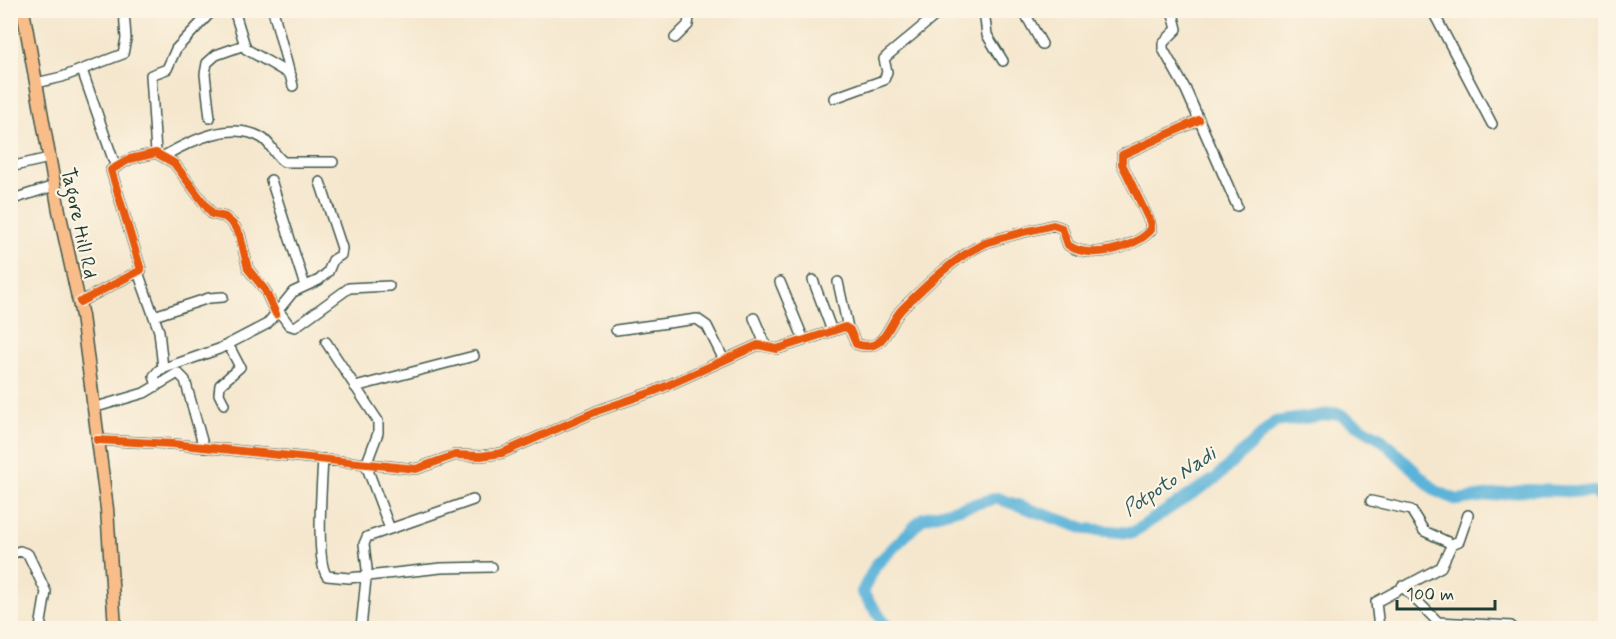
<svg xmlns="http://www.w3.org/2000/svg" width="1616" height="639" font-family="Mynerve,sans-serif">
	<rect width="100%" height="100%" fill="#fcf5e5"/>
	<filter id="ink" filterUnits="userSpaceOnUse"><feTurbulence type="fractalNoise" baseFrequency=".0167" numOctaves="2"/><feDisplacementMap in="SourceGraphic" scale="12" xChannelSelector="R" yChannelSelector="G"/><feConvolveMatrix kernelMatrix="1 2 1 2 8 2 1 2 1" color-interpolation-filters="sRGB"/></filter>
	<filter id="wash" filterUnits="userSpaceOnUse"><feTurbulence type="fractalNoise" baseFrequency=".008" numOctaves="4" result="noise"/><feDisplacementMap in="SourceGraphic" scale="24" xChannelSelector="R" yChannelSelector="G"/><feGaussianBlur stdDeviation="1.35" result="paint"/><feColorMatrix in="noise" values="0 0 0 0 0 0 0 0 0 0 0 0 0 0 0 0 0 1.4 0 .05"/><feComposite in="paint" operator="in"/></filter>
	<g filter="url(#wash)">
		<rect width="100%" height="100%" fill="#f5e7ce"/>
		<g fill="none" stroke-linecap="round" stroke-linejoin="round">
			<path stroke="#5cb3d9" stroke-width="12" d="M 888,628 L 862,592 L 876,565 L 923,518 L 997,498 L 1086,529 L 1132,533 L 1216,478 L 1275,422 L 1338,413 L 1380,438 L 1436,491 L 1457,500 L 1528,490 L 1595,492 L 1606,504"/>
		</g>
	</g>
	<g filter="url(#ink)">
		<g fill="none" stroke-linecap="round" stroke-linejoin="round">
			<g stroke="#3f564b" stroke-width="12">
				<path id="minor" d="M 234,10 L 246,49 L 291,75
					M 273,10 L 293,86
					M 984,10 L 987,35 L 1003,61
					M 1023,10 L 1042,44
					M 1172,10 L 1177,29 L 1163,43 L 1163,49 L 1186,90 L 1237,206
					M 1432,10 L 1492,124
					M 675,38 L 688,25 L 690,10
					M 82,70 L 115,165
					M 36,83 L 62,77 L 123,54 L 126,39 L 124,10
					M 834,98 L 884,80 L 887,72 L 884,59 L 887,56 L 942,10
					M 210,118 L 205,74 L 207,63 L 216,55 L 244,45
					M 156,153 L 151,75 L 167,69 L 176,49 L 213,10
					M 164,156 C 190,141 232,120 262,138 C 272,144 274,156 284,162 L 333,162
					M 10,167 L 49,158
					M 271,180 L 305,286
					M 10,200 L 54,186
					M 138,272 L 159,331 L 163,368
					M 813,280 L 832,331
					M 780,282 L 804,340
					M 838,282 L 848,328
					M 80,302 L 141,270 L 111,170 L 130,159 L 156,153 L 174,163 L 212,214 L 225,217 L 233,224 L 240,235 L 248,269 L 265,290 L 276,314
					M 278,310 L 289,325 L 295,327 L 349,288 L 389,286
					M 154,316 L 209,298 L 223,297
					M 754,318 L 766,346
					M 616,330 L 697,319 L 707,326 L 724,360
					M 326,342 L 378,421 L 378,433 L 366,465 L 390,529
					M 157,386 L 154,376 L 159,370 L 219,349 L 267,324 L 293,292 L 319,280 L 328,272 L 333,260 L 341,255 L 342,248 L 320,182
					M 355,387 L 474,356
					M 224,404 L 219,394 L 220,385 L 240,367 L 228,344
					M 93,408 L 144,393 L 178,373 L 185,380 L 204,448
					M 1603,438 L 1606,441
					M 97,440 L 173,444 L 416,469 L 455,455 L 481,456 L 502,453 L 597,411 L 655,391 L 758,345 L 777,349 L 845,327 L 850,330 L 856,344 C 886,354 887,324 902,309 C 924,287 957,255 986,243 C 1007,235 1031,231 1053,225 L 1062,228 L 1068,245 C 1089,260 1134,249 1151,230 L 1150,222 L 1122,164 L 1122,155 L 1199,120
					M 323,459 C 322,481 315,562 327,576 L 349,578 L 441,568 L 492,567
					M 1371,501 L 1411,510 L 1424,531 L 1452,544
					M 10,554 L 20,551 L 28,554 L 46,592 L 40,628
					M 1402,586 L 1444,628
					M 1438,622 L 1511,626
					M 361,628 L 367,569 L 364,544 L 367,537 L 473,500
					M 1379,628 L 1376,602 L 1441,567 L 1452,544 L 1459,541 L 1468,515"/>
			</g>
			<g stroke="#3f564b" stroke-width="15">
				<path id="major" d="M 23,10 L 59,211 L 82,316 L 107,509 L 115,628"/>
			</g>
			<use href="#minor" stroke="#fff" stroke-width="9"/>
			<use href="#major" stroke="#f8bd89" stroke-width="12"/>
			<g stroke="#fcf5e5" stroke-width="11">
				<path id="cycleway" d="M 80,302 L 141,270 L 111,170 L 130,159 L 156,153 L 174,163 L 212,214 L 225,217 L 233,224 L 240,235 L 248,269 L 265,290 L 276,314
					M 97,440 L 173,444 L 416,469 L 455,455 L 481,456 L 502,453 L 597,411 L 655,391 L 758,345 L 777,349 L 845,327 L 850,330 L 856,344 C 886,354 887,324 902,309 C 924,287 957,255 986,243 C 1007,235 1031,231 1053,225 L 1062,228 L 1068,245 C 1089,260 1134,249 1151,230 L 1150,222 L 1122,164 L 1122,155 L 1199,120"/>
			</g>
			<use href="#cycleway" stroke="#e8590c" stroke-width="8"/>
		</g>
	</g>
	<g text-anchor="middle" stroke-width="4.5" stroke-linejoin="round" paint-order="stroke">
		<g font-size="20" fill="#1f3d34" stroke="#fcf5e5">
			<text transform="translate(80 223) rotate(78)" y="7">Tagore Hill Rd</text>
		</g>
		<g font-size="21" font-style="italic" fill="#2e5a5d" stroke="#fcf5e5">
			<text transform="translate(1169 481) rotate(-34)" y="7">Potpoto Nadi</text>
		</g>
	</g>
	<rect width="1616" height="639" fill="none" stroke="#fcf5e5" stroke-width="36"/>
	<path d="M1397 600v9h98v-9" fill="none" stroke="#1f3d34" stroke-width="3"/>
	<text x="1406" y="600" font-size="18" fill="#1f3d34" stroke="#fcf5e5" stroke-width="4.5" paint-order="stroke">100 m</text>
</svg>
